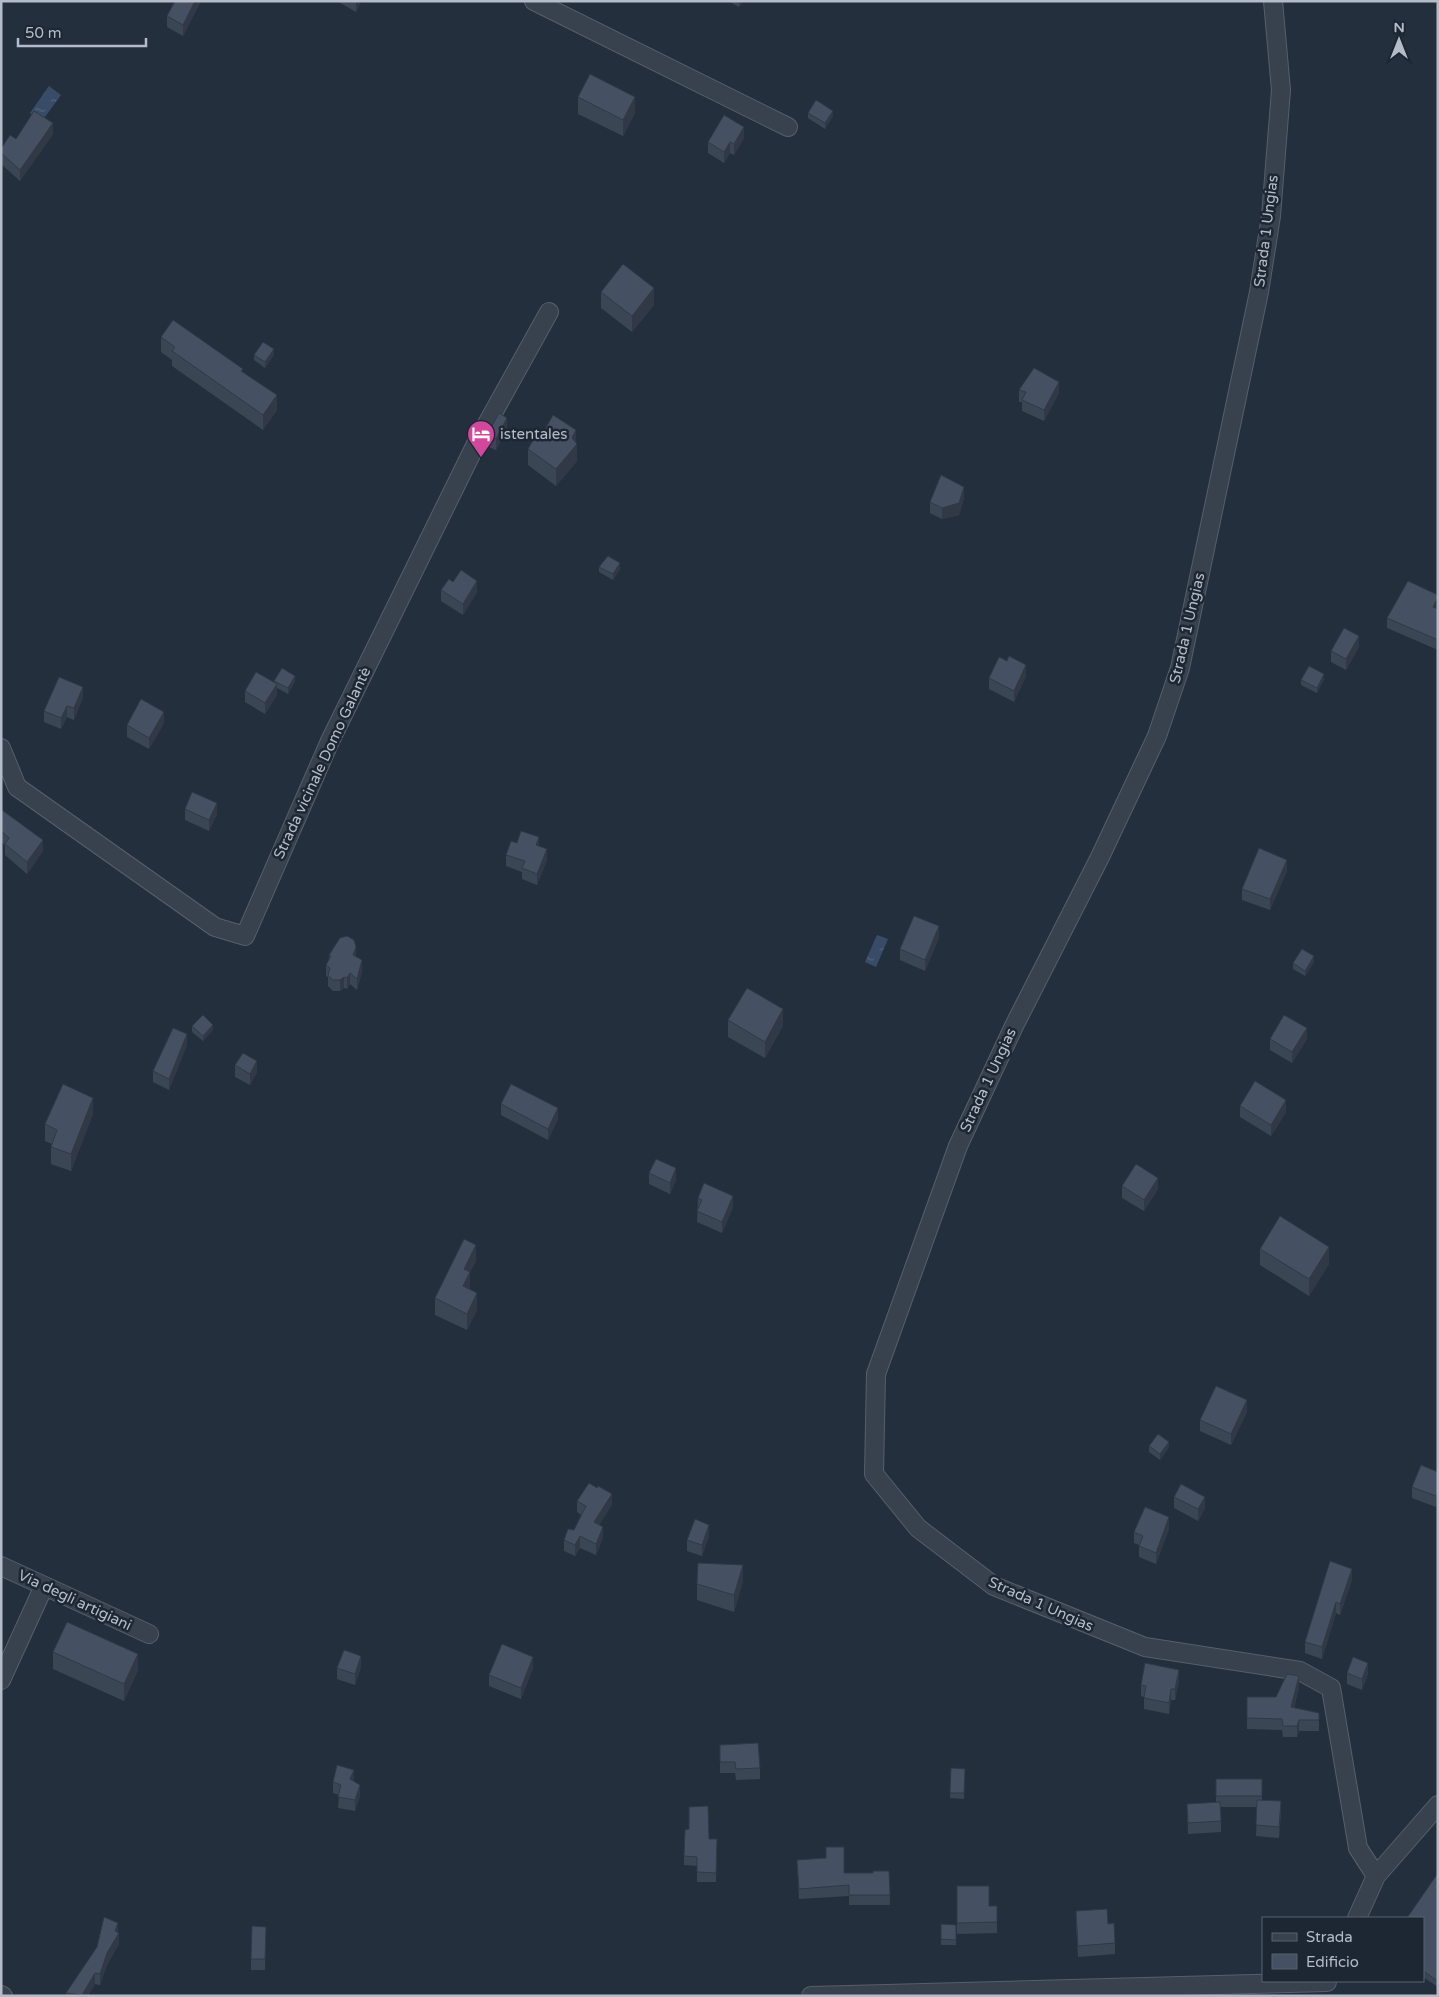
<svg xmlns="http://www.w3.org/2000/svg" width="1439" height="1997" font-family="'Varela Round',sans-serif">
	<defs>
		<pattern id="water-ripples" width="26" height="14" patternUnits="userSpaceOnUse" patternTransform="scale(1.25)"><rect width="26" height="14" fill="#394c67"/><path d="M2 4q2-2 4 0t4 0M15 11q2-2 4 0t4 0" fill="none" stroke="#53647b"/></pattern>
	</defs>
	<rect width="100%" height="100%" fill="#242f3e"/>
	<path fill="url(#water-ripples)" d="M 49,86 L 61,95 L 42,121 L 30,113 Z
		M 877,935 L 888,939 L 876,967 L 865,962 Z"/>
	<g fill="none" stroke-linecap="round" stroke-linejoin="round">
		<g stroke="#565f6c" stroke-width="20">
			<path id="street" d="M 534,1 L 788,127
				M 1273,1 L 1281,90 L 1271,216 L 1259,292 L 1180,668 L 1157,736 L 1100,857 L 1014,1026 L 958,1146 L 876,1374 L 874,1474 L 918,1528 L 994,1586 L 1145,1647 L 1300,1671 L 1331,1688 L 1358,1848 L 1376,1876
				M 1,748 L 17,787 L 215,927 L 245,936 L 330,741 L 478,440 L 549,312
				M 1,1566 L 149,1634
				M 1,1680 L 44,1586
				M 1357,1918 L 1376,1876 L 1438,1805
				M 1,1995 L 3,1996
				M 811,1996 L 1327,1982"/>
		</g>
		<use href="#street" stroke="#38414e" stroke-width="18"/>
	</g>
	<path fill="#3b4654" d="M 201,1 L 183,36 L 167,27 L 167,16 Z
		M 337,1 L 361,1 L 356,12 Z
		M 728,1 L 743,1 L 739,7 Z
		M 578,97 L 635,113 L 623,136 L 578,114 Z
		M 808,113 L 833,116 L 825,129 L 808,118 Z
		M 53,134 L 20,181 L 1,164 L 1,149 L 16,139 Z
		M 744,138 L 734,155 L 730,153 L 724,163 L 708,153 L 708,142 Z
		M 601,292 L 654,305 L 632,332 L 601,308 Z
		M 161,337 L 243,372 L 277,410 L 263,430 L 172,366 L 172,360 L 161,352 Z
		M 254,355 L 274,355 L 265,368 L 254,360 Z
		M 1019,390 L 1059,393 L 1044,421 L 1022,411 L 1022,402 L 1019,402 Z
		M 507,429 L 496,450 L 487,446 L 487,435 Z
		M 541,437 L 576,442 L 577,461 L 556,486 L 528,465 L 528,449 Z
		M 964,498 L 959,515 L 942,519 L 930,513 L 930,502 Z
		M 599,567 L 620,569 L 613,580 L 599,572 Z
		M 453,582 L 477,592 L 463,615 L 441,601 L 441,590 Z
		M 1438,595 L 1438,607 L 1437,609 L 1438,609 L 1438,650 L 1387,628 L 1387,618 Z
		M 1359,647 L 1346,670 L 1331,662 L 1331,651 Z
		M 1026,676 L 1014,702 L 989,689 L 989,678 Z
		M 1324,679 L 1317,693 L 1301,685 L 1301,680 Z
		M 274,681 L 295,681 L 288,694 L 277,688 L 277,695 L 265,714 L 245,702 L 245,691 L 274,683 Z
		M 83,698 L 74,720 L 67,717 L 61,729 L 44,722 L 44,711 Z
		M 164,723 L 149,749 L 127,737 L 127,725 Z
		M 185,809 L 217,814 L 209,831 L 185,820 Z
		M 1,810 L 43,851 L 27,874 L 5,855 L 5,845 L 1,842 Z
		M 517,843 L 539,846 L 547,860 L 537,885 L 522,879 L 522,872 L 506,866 L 506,855 Z
		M 1287,871 L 1270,910 L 1242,900 L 1242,889 Z
		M 939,938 L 925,971 L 900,960 L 900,949 Z
		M 329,955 L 356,957 L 362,972 L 357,990 L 350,984 L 347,989 L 344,988 L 340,991 L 333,991 L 328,986 L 328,977 L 326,976 L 326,965 L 329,959 Z
		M 1314,962 L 1305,976 L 1293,969 L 1293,963 Z
		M 728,1020 L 783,1026 L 765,1058 L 728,1037 Z
		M 192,1026 L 213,1030 L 203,1041 L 192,1032 Z
		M 1270,1039 L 1307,1039 L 1292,1063 L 1270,1050 Z
		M 187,1045 L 169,1090 L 153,1082 L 153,1071 Z
		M 235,1065 L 257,1072 L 250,1085 L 235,1077 Z
		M 501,1104 L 558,1119 L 548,1140 L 501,1115 Z
		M 1240,1106 L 1286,1112 L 1271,1136 L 1240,1117 Z
		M 93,1114 L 71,1171 L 51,1164 L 51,1147 L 52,1144 L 45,1141 L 45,1124 Z
		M 649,1173 L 676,1180 L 670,1194 L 649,1184 Z
		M 1122,1186 L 1158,1189 L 1144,1211 L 1122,1198 Z
		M 698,1198 L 733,1207 L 722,1233 L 697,1222 Z
		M 1260,1249 L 1329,1264 L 1309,1296 L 1260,1265 Z
		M 476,1261 L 470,1272 L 470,1289 L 477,1310 L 467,1330 L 435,1315 L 435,1298 Z
		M 1247,1412 L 1231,1445 L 1200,1431 L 1200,1420 Z
		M 1149,1446 L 1169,1447 L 1160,1460 L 1149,1452 Z
		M 1438,1472 L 1438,1503 L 1436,1507 L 1412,1498 L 1412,1487 Z
		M 1174,1497 L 1205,1508 L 1198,1521 L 1174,1508 Z
		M 577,1501 L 612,1505 L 599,1525 L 603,1538 L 596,1555 L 580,1548 L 575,1556 L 564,1551 L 564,1540 L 574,1530 L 581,1515 L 577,1512 Z
		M 1169,1529 L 1156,1564 L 1139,1557 L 1139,1545 L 1134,1543 L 1134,1532 Z
		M 709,1536 L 702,1556 L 687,1551 L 687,1540 Z
		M 1352,1580 L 1340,1615 L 1336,1613 L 1322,1659 L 1305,1653 L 1305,1642 Z
		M 743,1581 L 734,1612 L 697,1600 L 697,1584 Z
		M 53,1652 L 138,1670 L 124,1701 L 53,1669 Z
		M 361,1667 L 355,1685 L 337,1679 L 337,1668 Z
		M 533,1668 L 521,1699 L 489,1686 L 489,1675 Z
		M 1347,1673 L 1368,1674 L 1362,1690 L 1347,1684 Z
		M 1179,1681 L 1175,1700 L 1171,1700 L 1169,1714 L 1144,1709 L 1144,1697 L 1141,1696 L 1141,1685 Z
		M 1299,1687 L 1294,1708 L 1319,1713 L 1319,1731 L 1299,1731 L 1297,1737 L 1283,1737 L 1282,1730 L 1247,1729 L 1247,1718 L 1276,1697 Z
		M 720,1745 L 760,1768 L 760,1779 L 736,1780 L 735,1773 L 720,1773 Z
		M 951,1768 L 965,1769 L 964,1799 L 950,1798 Z
		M 1216,1779 L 1262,1779 L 1262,1800 L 1281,1812 L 1279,1838 L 1256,1836 L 1257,1807 L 1221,1807 L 1221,1832 L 1188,1834 L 1187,1804 L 1216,1803 Z
		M 333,1782 L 353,1782 L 360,1796 L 355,1811 L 338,1808 L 339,1795 L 333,1793 Z
		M 709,1839 L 717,1839 L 716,1882 L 697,1882 L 697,1866 L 684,1865 L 684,1856 Z
		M 797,1860 L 844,1873 L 873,1873 L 889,1871 L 890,1905 L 849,1905 L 849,1896 L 799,1899 Z
		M 1438,1873 L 1438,1987 L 1423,1977 L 1423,1918 Z
		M 957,1886 L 989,1906 L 997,1906 L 997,1933 L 957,1934 Z
		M 1076,1911 L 1108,1924 L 1115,1943 L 1115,1954 L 1078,1957 L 1076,1923 Z
		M 956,1925 L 956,1945 L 941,1945 L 941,1939 Z
		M 266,1927 L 265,1970 L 251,1970 L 251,1959 Z
		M 118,1932 L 119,1944 L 107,1965 L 100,1985 L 95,1984 L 88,1996 L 66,1996 L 66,1993 Z"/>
	<path fill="#303945" d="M 195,1 L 201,1 L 183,36 L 183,25 Z
		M 356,1 L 361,1 L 356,12 Z
		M 739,1 L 743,1 L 739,7 Z
		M 635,97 L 635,113 L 623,136 L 623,120 Z
		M 833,111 L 833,116 L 825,129 L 825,123 Z
		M 53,123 L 53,134 L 20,181 L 20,170 Z
		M 744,127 L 744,138 L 734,155 L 734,144 Z
		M 730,142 L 730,153 L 724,163 L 724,152 Z
		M 654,288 L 654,305 L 632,332 L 632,316 Z
		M 274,349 L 274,355 L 265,368 L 265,362 Z
		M 1059,382 L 1059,393 L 1044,421 L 1044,410 Z
		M 277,395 L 277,410 L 263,430 L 263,415 Z
		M 507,418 L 507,429 L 496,450 L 496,439 Z
		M 576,430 L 576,446 L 577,444 L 577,461 L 556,486 L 556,469 Z
		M 964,487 L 964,498 L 959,515 L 942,519 L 942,508 Z
		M 620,563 L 620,569 L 613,580 L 613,574 Z
		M 477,581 L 477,592 L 463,615 L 463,604 Z
		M 1438,597 L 1438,607 L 1433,617 L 1433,607 Z
		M 1359,636 L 1359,647 L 1346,670 L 1346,659 Z
		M 1026,665 L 1026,676 L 1014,702 L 1014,691 Z
		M 1324,674 L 1324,679 L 1317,693 L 1317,688 Z
		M 295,676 L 295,681 L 288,694 L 288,688 Z
		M 277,684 L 277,695 L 265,714 L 265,703 Z
		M 83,687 L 83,698 L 74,720 L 74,708 Z
		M 67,706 L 67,717 L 61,729 L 61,718 Z
		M 164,712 L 164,723 L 149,749 L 149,738 Z
		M 217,803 L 217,814 L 209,831 L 209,820 Z
		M 539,837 L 539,848 L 536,845 Z
		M 43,840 L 43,851 L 27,874 L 27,862 Z
		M 547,849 L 547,860 L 537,885 L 537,874 Z
		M 1287,860 L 1287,871 L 1270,910 L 1270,899 Z
		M 939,926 L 939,938 L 925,971 L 925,960 Z
		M 356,947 L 356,959 L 353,955 Z
		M 1314,956 L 1314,962 L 1305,976 L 1305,971 Z
		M 362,960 L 362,972 L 357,990 L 357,979 Z
		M 350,973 L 350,984 L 347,989 L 347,978 Z
		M 344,977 L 344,988 L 340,991 L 340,980 Z
		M 783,1009 L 783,1026 L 765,1058 L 765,1042 Z
		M 213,1025 L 213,1030 L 203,1041 L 203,1036 Z
		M 1307,1028 L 1307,1039 L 1292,1063 L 1292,1052 Z
		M 187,1034 L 187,1045 L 169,1090 L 169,1079 Z
		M 257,1061 L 257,1072 L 250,1085 L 250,1074 Z
		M 93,1098 L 93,1114 L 71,1171 L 71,1154 Z
		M 1286,1100 L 1286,1112 L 1271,1136 L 1271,1125 Z
		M 558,1108 L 558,1119 L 548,1140 L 548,1129 Z
		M 676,1168 L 676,1180 L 670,1194 L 670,1183 Z
		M 1158,1178 L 1158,1189 L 1144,1211 L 1144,1200 Z
		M 733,1196 L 733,1207 L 722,1233 L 722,1222 Z
		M 476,1245 L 476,1261 L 470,1272 L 470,1289 L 463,1303 L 464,1269 Z
		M 1329,1247 L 1329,1264 L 1309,1296 L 1309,1279 Z
		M 477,1293 L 477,1310 L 467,1330 L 467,1314 Z
		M 1247,1400 L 1247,1412 L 1231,1445 L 1231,1434 Z
		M 1169,1442 L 1169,1447 L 1160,1460 L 1160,1454 Z
		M 1438,1492 L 1438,1503 L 1436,1507 L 1436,1496 Z
		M 612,1494 L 612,1505 L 594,1534 L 594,1522 Z
		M 1205,1497 L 1205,1508 L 1198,1521 L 1198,1509 Z
		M 1169,1517 L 1169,1529 L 1156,1564 L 1156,1553 Z
		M 709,1525 L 709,1536 L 702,1556 L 702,1545 Z
		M 603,1527 L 603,1538 L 596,1555 L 596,1544 Z
		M 580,1536 L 580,1548 L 575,1556 L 575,1545 Z
		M 743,1565 L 743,1581 L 734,1612 L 734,1595 Z
		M 1352,1569 L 1352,1580 L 1340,1615 L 1340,1604 Z
		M 1336,1602 L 1336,1613 L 1322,1659 L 1322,1647 Z
		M 138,1654 L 138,1670 L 124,1701 L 124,1684 Z
		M 361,1656 L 361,1667 L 355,1685 L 355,1674 Z
		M 533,1657 L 533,1668 L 521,1699 L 521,1688 Z
		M 1368,1663 L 1368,1674 L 1362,1690 L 1362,1679 Z
		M 1179,1670 L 1179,1681 L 1175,1700 L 1175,1689 Z
		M 1299,1676 L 1299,1687 L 1291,1718 L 1291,1707 Z
		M 1171,1689 L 1171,1700 L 1169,1714 L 1169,1703 Z
		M 1299,1720 L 1299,1731 L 1297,1737 L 1297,1726 Z
		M 354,1770 L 354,1781 L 350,1791 L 350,1779 Z
		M 360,1785 L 360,1796 L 355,1811 L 355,1800 Z
		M 1281,1801 L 1281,1812 L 1279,1838 L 1279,1827 Z
		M 118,1923 L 118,1934 L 119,1933 L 119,1944 L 107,1965 L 100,1985 L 100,1974 Z
		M 95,1973 L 95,1984 L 88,1996 L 82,1996 Z"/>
	<path fill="#455162" stroke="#303945" d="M 175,1 L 195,1 L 183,25 L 167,16 Z
		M 590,74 L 635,97 L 623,120 L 578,97 Z
		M 816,100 L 833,111 L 825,123 L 808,113 Z
		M 34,111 L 53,123 L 20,170 L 1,153 L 1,149 L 10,135 L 16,139 Z
		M 724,115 L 744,127 L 734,144 L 730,142 L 724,152 L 708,142 Z
		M 623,264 L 654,288 L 632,316 L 601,292 Z
		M 173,320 L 243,369 L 241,371 L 277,395 L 263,415 L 172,351 L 175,347 L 161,337 Z
		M 263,342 L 274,349 L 265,362 L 254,355 Z
		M 1034,368 L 1059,382 L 1044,410 L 1022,400 L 1026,392 L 1019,390 Z
		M 499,413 L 507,418 L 496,439 L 487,435 Z
		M 553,415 L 576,430 L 572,438 L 577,444 L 556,469 L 528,449 L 536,435 L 541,437 Z
		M 941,475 L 964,487 L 959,503 L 942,508 L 930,502 Z
		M 608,556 L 620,563 L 613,574 L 599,567 Z
		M 461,570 L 477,581 L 463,604 L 441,590 L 449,579 L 453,582 Z
		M 1408,581 L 1438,595 L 1438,597 L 1433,607 L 1438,609 L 1438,640 L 1387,618 Z
		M 1344,628 L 1359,636 L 1346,659 L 1331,651 Z
		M 1009,656 L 1026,665 L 1014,691 L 989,678 L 999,657 L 1007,661 Z
		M 1309,666 L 1324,674 L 1317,688 L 1301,680 Z
		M 282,668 L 295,676 L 288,688 L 274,681 Z
		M 256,672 L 277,684 L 265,703 L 245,691 Z
		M 59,677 L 83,687 L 74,708 L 67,706 L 61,718 L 44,711 Z
		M 141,699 L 164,712 L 149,738 L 127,725 Z
		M 192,792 L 217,803 L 209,820 L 185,809 Z
		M 1,810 L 2,810 L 43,840 L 27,862 L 5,844 L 9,838 L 1,831 Z
		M 521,831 L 539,837 L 536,845 L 547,849 L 537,874 L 522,868 L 525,861 L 506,855 L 511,841 L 517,843 Z
		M 1259,848 L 1287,860 L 1270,899 L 1242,889 Z
		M 914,916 L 939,926 L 925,960 L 900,949 Z
		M 347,936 L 354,940 L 356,947 L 353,955 L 362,960 L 357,979 L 350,973 L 347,978 L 344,977 L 340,980 L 333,980 L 328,975 L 330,968 L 326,965 L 331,956 L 329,955 L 340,938 Z
		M 1302,949 L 1314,956 L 1305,971 L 1293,963 Z
		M 747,988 L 783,1009 L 765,1042 L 728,1020 Z
		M 203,1015 L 213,1025 L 203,1036 L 192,1026 Z
		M 1284,1015 L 1307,1028 L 1292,1052 L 1270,1039 Z
		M 173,1028 L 187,1034 L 169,1079 L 153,1071 Z
		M 243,1053 L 257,1061 L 250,1074 L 235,1065 Z
		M 1255,1081 L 1286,1100 L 1271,1125 L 1240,1106 Z
		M 63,1084 L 93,1098 L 71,1154 L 51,1147 L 57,1130 L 45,1124 Z
		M 511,1084 L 558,1108 L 548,1129 L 501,1104 Z
		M 656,1159 L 676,1168 L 670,1183 L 649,1173 Z
		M 1136,1164 L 1158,1178 L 1144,1200 L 1122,1186 Z
		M 704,1183 L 733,1196 L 722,1222 L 697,1211 L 702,1200 L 698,1198 Z
		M 1280,1216 L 1329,1247 L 1309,1279 L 1260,1249 Z
		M 464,1239 L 476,1245 L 464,1269 L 470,1272 L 463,1286 L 477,1293 L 467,1314 L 435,1298 Z
		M 1216,1386 L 1247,1400 L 1231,1434 L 1200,1420 Z
		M 1158,1434 L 1169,1442 L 1160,1454 L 1149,1446 Z
		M 1421,1465 L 1438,1472 L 1438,1492 L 1436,1496 L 1412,1487 Z
		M 589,1483 L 597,1488 L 598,1486 L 612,1494 L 594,1522 L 603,1527 L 596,1544 L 580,1536 L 575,1545 L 564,1540 L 568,1529 L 574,1530 L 586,1506 L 577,1501 Z
		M 1181,1484 L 1205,1497 L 1198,1509 L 1174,1497 Z
		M 1145,1507 L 1169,1517 L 1156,1553 L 1139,1546 L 1143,1536 L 1134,1532 Z
		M 695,1519 L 709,1525 L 702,1545 L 687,1540 Z
		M 1330,1561 L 1352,1569 L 1340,1604 L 1336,1602 L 1322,1647 L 1305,1642 Z
		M 698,1563 L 743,1565 L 734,1595 L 697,1584 Z
		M 67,1622 L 138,1654 L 124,1684 L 53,1652 Z
		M 502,1644 L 533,1657 L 521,1688 L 489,1675 Z
		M 344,1650 L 361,1656 L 355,1674 L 337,1668 Z
		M 1353,1657 L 1368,1663 L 1362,1679 L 1347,1673 Z
		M 1145,1663 L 1179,1670 L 1175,1689 L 1171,1689 L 1169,1703 L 1144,1698 L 1146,1686 L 1141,1685 Z
		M 1287,1674 L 1299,1676 L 1291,1707 L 1319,1713 L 1319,1720 L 1299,1720 L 1297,1726 L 1283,1726 L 1282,1719 L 1247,1718 L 1247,1697 L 1276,1697 Z
		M 758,1743 L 760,1768 L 736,1769 L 735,1762 L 720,1762 L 720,1745 Z
		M 337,1765 L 354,1770 L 350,1779 L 360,1785 L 355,1800 L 338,1797 L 341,1785 L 333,1782 Z
		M 951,1768 L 965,1769 L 964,1793 L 950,1793 Z
		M 1216,1779 L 1262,1779 L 1262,1796 L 1216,1796 Z
		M 1257,1800 L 1281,1801 L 1279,1827 L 1256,1825 Z
		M 1220,1802 L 1221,1821 L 1188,1823 L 1187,1804 Z
		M 708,1806 L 709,1839 L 717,1839 L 716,1873 L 697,1872 L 697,1857 L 684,1856 L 685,1830 L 689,1829 L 689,1807 Z
		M 826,1847 L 844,1847 L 844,1873 L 873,1873 L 873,1871 L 889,1871 L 890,1895 L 849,1895 L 849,1885 L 799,1889 L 797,1860 L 826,1858 Z
		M 1438,1873 L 1438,1981 L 1423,1971 L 1423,1918 L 1407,1918 Z
		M 957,1886 L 989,1886 L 989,1906 L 997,1906 L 997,1922 L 957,1923 Z
		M 1107,1909 L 1108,1924 L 1114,1923 L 1115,1943 L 1078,1946 L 1076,1911 Z
		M 104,1917 L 118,1923 L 115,1931 L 119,1933 L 107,1953 L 100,1974 L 95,1973 L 82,1995 L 66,1993 L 97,1947 Z
		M 941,1924 L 956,1925 L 956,1940 L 941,1939 Z
		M 252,1926 L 266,1927 L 265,1959 L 251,1959 Z"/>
	<defs>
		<g id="hotel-pin" transform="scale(1.4375)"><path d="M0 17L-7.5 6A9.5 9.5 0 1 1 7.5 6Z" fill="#d1479c" stroke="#1d2633"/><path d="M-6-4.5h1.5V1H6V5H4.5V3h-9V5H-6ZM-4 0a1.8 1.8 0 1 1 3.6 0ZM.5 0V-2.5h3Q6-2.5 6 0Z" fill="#fff"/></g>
	</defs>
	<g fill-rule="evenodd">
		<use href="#hotel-pin" x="481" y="434"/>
	</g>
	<g text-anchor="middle" stroke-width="5" stroke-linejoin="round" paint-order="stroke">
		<g font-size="15" fill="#b4bcc9" stroke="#1d2633">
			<text transform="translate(1266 231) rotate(-83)" y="5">Strada 1 Ungias</text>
			<text transform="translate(1187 628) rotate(-77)" y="5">Strada 1 Ungias</text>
			<text transform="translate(322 763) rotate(-65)" y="5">Strada vicinale Domo Galantè</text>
			<text transform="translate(988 1080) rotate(-65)" y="5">Strada 1 Ungias</text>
			<text transform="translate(75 1600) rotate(25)" y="5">Via degli artigiani</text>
			<text transform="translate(1041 1604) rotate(24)" y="5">Strada 1 Ungias</text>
		</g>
		<g font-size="15" fill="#b4bcc9" stroke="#1d2633" text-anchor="start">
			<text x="500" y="439">istentales</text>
		</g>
	</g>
	<rect width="1439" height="1997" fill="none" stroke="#b4bcc9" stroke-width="5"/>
	<rect x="1262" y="1917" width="162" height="65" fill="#1d2633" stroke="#59626f"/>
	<rect x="1272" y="1933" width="25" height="8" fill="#38414e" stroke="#59626f"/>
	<text x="1306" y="1942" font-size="15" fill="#b4bcc9">Strada</text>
	<rect x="1272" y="1954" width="25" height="15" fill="#455162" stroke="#59626f"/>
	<text x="1306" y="1967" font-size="15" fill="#b4bcc9">Edificio</text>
	<g transform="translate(1399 40)" stroke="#1d2633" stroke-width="4" paint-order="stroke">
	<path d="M0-4L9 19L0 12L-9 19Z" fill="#b4bcc9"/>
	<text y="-8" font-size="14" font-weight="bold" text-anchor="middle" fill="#b4bcc9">N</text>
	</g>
	<path d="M18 38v8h128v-8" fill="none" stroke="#b4bcc9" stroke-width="2.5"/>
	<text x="25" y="38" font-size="15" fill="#b4bcc9" stroke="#1d2633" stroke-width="4" paint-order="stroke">50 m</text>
</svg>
